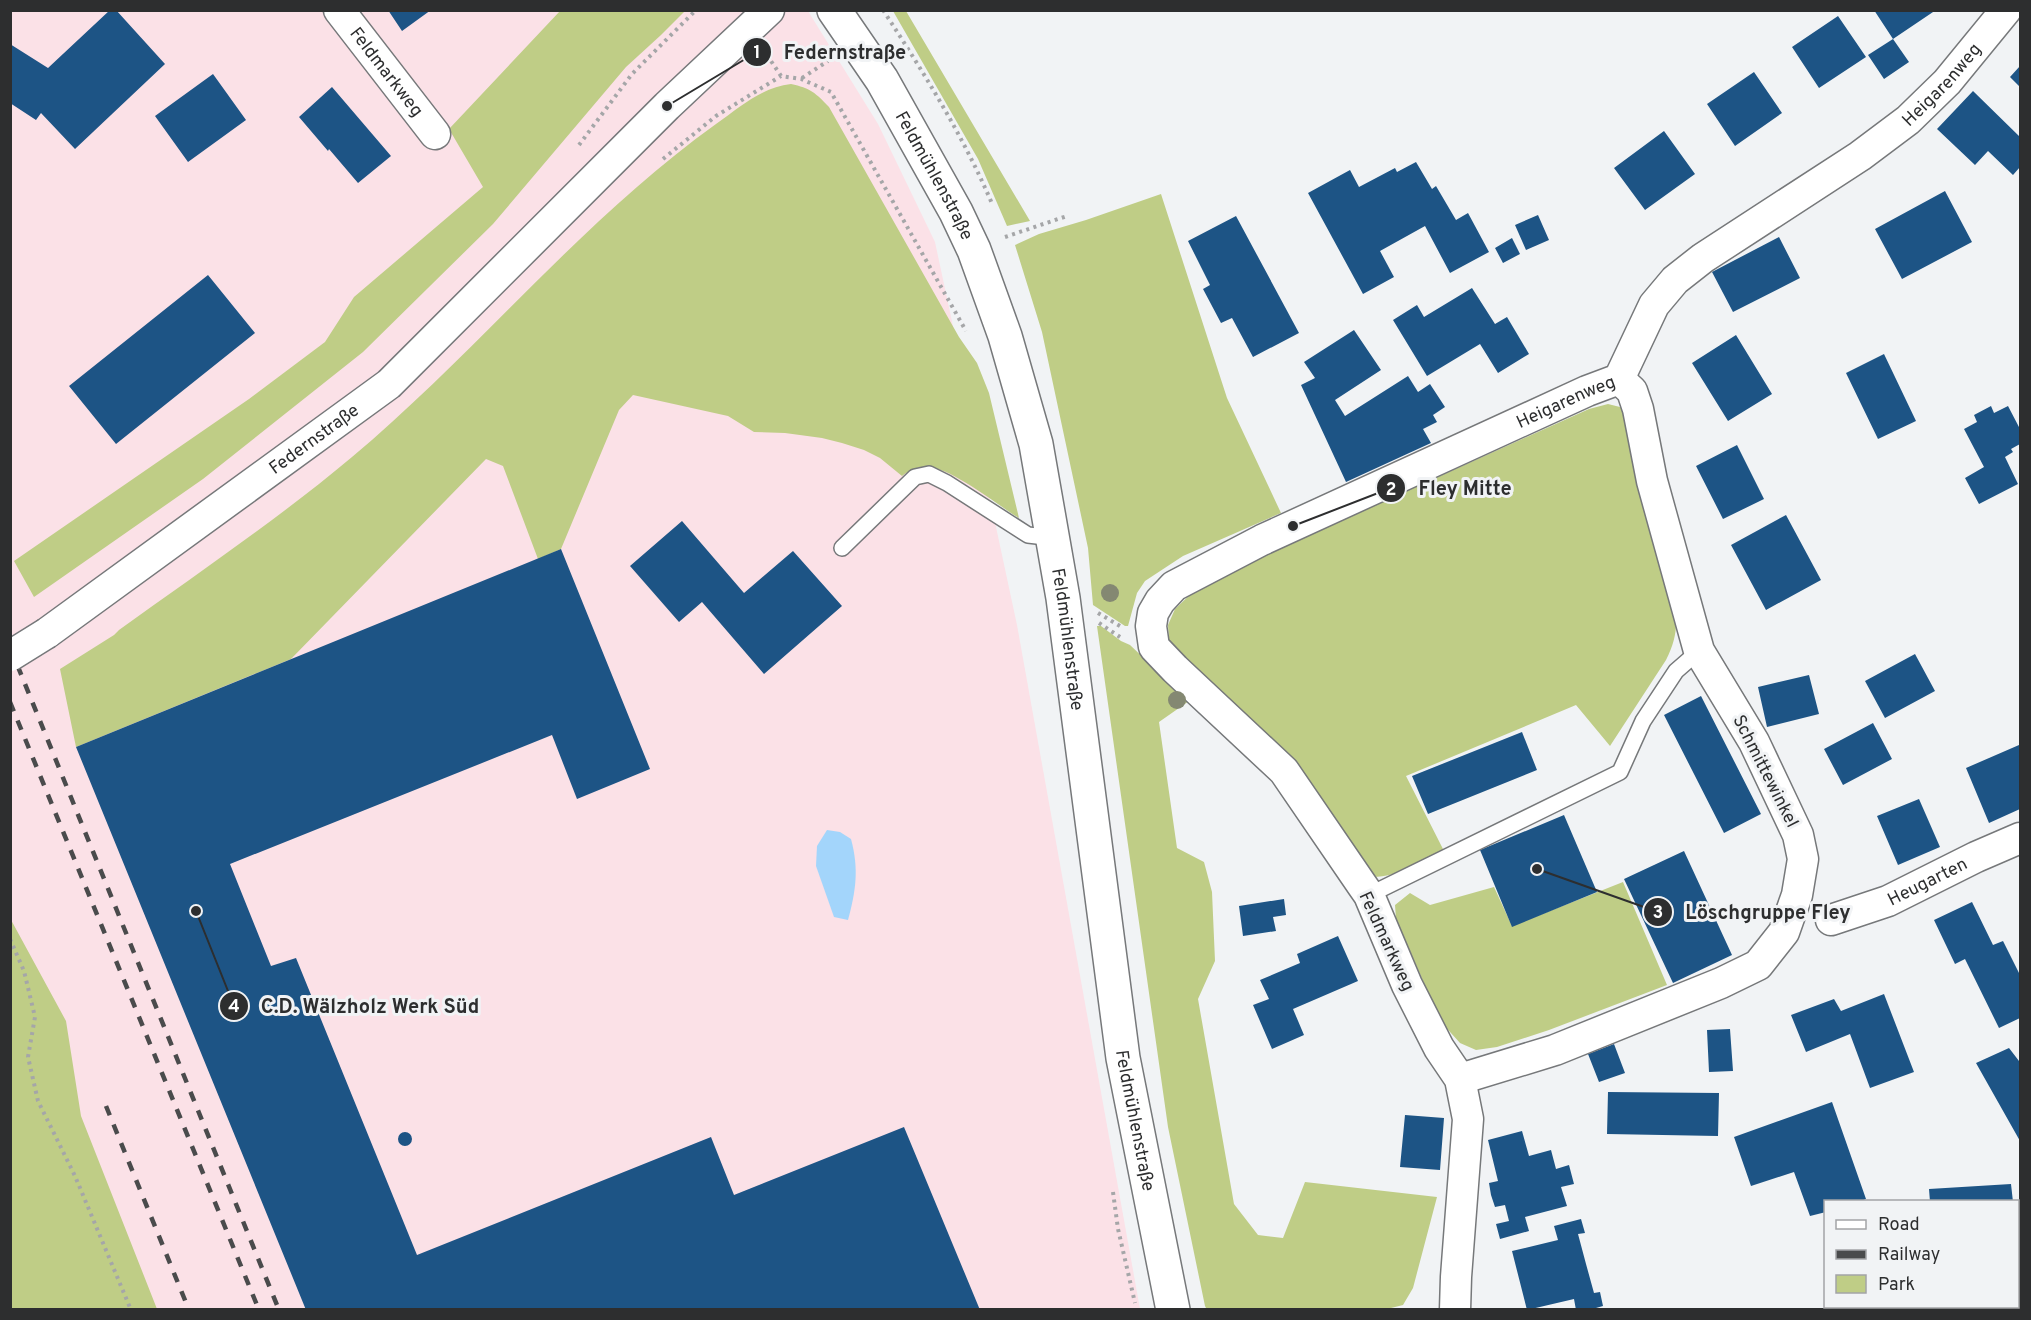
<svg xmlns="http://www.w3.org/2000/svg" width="2031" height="1320" font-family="Overpass,sans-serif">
	<rect width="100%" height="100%" fill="#f1f3f5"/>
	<path fill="#fbe1e7" d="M 10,11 L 808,11 L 878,124 L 935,242 L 1017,625 L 1140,1309 L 11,1309 Z"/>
	<path fill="#bfcd86" d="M 560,11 L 685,11 L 661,35 L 626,67 L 493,224 L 363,352 L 203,479 L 34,597 L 14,561 L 249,399 L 325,342 L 354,297 L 483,187 L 449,129 Z
		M 893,11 L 906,11 L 1030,221 L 1007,226 L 978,159 Z
		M 791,84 C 810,88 816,93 829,107 L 959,337 L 977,363 L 989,393 L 1019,518 C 997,505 952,468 928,467 C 918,466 910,470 902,476 L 880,458 L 864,450 L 842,443 L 822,438 L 785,433 L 754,432 L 728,416 L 633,395 L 619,410 L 561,549 L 538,559 L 503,466 L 486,459 L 291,659 L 76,747 L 60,669 L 114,635 L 119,630 C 197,574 278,519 352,457 C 478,351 582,220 716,124 C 740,107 762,87 791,84 Z
		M 1161,194 L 1227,398 L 1281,513 L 1183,556 L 1145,581 L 1137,593 L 1128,626 L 1125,626 L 1093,605 L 1088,548 L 1042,332 L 1015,245 L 1039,234 L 1086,220 Z
		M 1608,404 L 1620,407 L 1625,411 L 1676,614 C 1677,632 1674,644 1666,660 L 1610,746 L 1576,705 L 1406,776 L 1444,851 C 1421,862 1398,877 1373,877 L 1291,763 L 1169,642 L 1168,625 L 1175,609 L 1197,588 L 1289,544 L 1589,409 Z
		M 1097,626 L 1101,626 L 1121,641 L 1130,645 L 1189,701 L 1159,722 L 1177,848 L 1204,862 L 1212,892 L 1215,961 L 1198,999 L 1234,1204 L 1258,1235 L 1283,1238 L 1305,1182 L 1437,1197 L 1413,1288 L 1403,1305 L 1383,1310 L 1207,1310 L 1205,1306 L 1168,1127 Z
		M 1623,882 L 1667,985 L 1549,1030 L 1497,1047 L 1476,1050 L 1460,1043 L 1441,1022 L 1396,919 L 1395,905 L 1410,893 L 1430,905 L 1494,887 L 1512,926 Z
		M 10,918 L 66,1021 L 81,1116 L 157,1309 L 11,1309 Z"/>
	<path fill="#a3d5fb" d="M 827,830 L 840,832 L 851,839 C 859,869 856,890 848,920 L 834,917 L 816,866 L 817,846 Z"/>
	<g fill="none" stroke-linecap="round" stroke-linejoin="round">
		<path stroke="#a3d5fb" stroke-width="10" d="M 2018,1253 L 2020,1251
			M 1954,1310 L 1957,1306"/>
	</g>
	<path fill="#1d5485" d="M 110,10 L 116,10 L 165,64 L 75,149 L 41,113 L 36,120 L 10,103 L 10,44 L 48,68 Z
		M 388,10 L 431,10 L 402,31 Z
		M 1874,10 L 1936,10 L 1893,39 Z
		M 1838,16 L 1866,57 L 1819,88 L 1792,47 Z
		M 1893,39 L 1909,62 L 1884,79 L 1868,55 Z
		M 2020,66 L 2020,87 L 2010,77 Z
		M 1754,72 L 1782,113 L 1735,146 L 1707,104 Z
		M 213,74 L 246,120 L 188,162 L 155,116 Z
		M 332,87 L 391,156 L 358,183 L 329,149 L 328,151 L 299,117 Z
		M 1973,91 L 2020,137 L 2020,167 L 2013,175 L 1988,151 L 1975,165 L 1937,129 Z
		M 1664,131 L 1695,174 L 1645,210 L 1614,168 Z
		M 1416,162 L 1432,189 L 1436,186 L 1456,220 L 1468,213 L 1489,252 L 1450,273 L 1425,226 L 1380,251 L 1394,277 L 1363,294 L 1308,193 L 1350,170 L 1359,187 L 1395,168 L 1397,172 Z
		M 1945,191 L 1972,242 L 1902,279 L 1875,229 Z
		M 1538,215 L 1549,240 L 1526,250 L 1515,225 Z
		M 1236,216 L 1299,333 L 1253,357 L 1232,318 L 1221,323 L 1203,289 L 1210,285 L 1188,241 Z
		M 1779,237 L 1800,278 L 1733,312 L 1712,272 Z
		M 1512,238 L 1520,254 L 1503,263 L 1495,248 Z
		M 208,275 L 255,333 L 116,444 L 69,386 Z
		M 1472,288 L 1495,324 L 1507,317 L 1529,354 L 1498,373 L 1480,344 L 1427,376 L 1393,320 L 1417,305 L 1424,317 Z
		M 1354,330 L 1381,370 L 1335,400 L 1345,416 L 1408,376 L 1418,392 L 1430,384 L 1445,407 L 1433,415 L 1437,422 L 1423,429 L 1431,443 L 1346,482 L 1301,385 L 1315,378 L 1304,362 Z
		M 1736,335 L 1772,394 L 1728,421 L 1692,363 Z
		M 1884,354 L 1916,421 L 1878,439 L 1846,373 Z
		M 1991,406 L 1994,413 L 2008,406 L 2020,429 L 2020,444 L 2011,449 L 2013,452 L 2005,457 L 2018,484 L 1979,504 L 1965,478 L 1984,467 L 1964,429 L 1977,422 L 1974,415 Z
		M 1737,445 L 1764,499 L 1723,519 L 1696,466 Z
		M 1786,515 L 1821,580 L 1766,610 L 1731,545 Z
		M 682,521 L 744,593 L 793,551 L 842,606 L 764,674 L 702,602 L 679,622 L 630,566 Z
		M 561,549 L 650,769 L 577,799 L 552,735 L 230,864 L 271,966 L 296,958 L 417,1255 L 711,1137 L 734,1195 L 904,1127 L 980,1310 L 306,1310 L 76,747 Z
		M 1915,654 L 1935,691 L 1885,718 L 1865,681 Z
		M 1809,675 L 1819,714 L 1767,727 L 1758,687 Z
		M 1701,696 L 1761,814 L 1724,833 L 1664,715 Z
		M 1873,723 L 1892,759 L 1843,785 L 1824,749 Z
		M 1522,732 L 1537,770 L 1428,814 L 1412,776 Z
		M 2019,745 L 2020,809 L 1989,823 L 1966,768 Z
		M 1919,799 L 1940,847 L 1898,865 L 1877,816 Z
		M 1564,815 L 1597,892 L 1512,927 L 1480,850 Z
		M 1684,851 L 1732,955 L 1673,983 L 1624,879 Z
		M 1284,899 L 1286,915 L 1273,917 L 1276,931 L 1243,936 L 1239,906 Z
		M 1972,902 L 1993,945 L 2003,941 L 2020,975 L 2020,1018 L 1999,1028 L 1965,959 L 1955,964 L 1934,920 Z
		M 1338,936 L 1358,981 L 1293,1009 L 1304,1035 L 1272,1049 L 1253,1005 L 1269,999 L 1260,980 L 1300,963 L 1297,954 Z
		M 1884,994 L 1914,1072 L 1870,1088 L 1850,1034 L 1806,1052 L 1791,1015 L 1834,999 L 1841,1011 Z
		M 1730,1029 L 1733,1071 L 1709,1072 L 1707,1030 Z
		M 1614,1044 L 1625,1073 L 1599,1082 L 1588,1054 Z
		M 2009,1048 L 2019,1061 L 2020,1060 L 2020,1141 L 1976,1063 Z
		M 1608,1092 L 1719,1093 L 1718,1136 L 1607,1134 Z
		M 1832,1102 L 1866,1199 L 1859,1202 L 1826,1202 L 1826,1212 L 1810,1216 L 1794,1172 L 1751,1186 L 1734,1137 Z
		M 1405,1115 L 1444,1118 L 1440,1170 L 1400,1167 Z
		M 1522,1131 L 1529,1156 L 1551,1150 L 1556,1169 L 1569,1165 L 1574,1184 L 1561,1187 L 1567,1206 L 1525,1217 L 1529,1231 L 1500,1239 L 1496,1224 L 1509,1221 L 1505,1205 L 1495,1207 L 1491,1195 L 1489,1183 L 1498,1181 L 1488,1140 Z
		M398 1139a7 7 0 1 1 14 0a7 7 0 1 1-14 0Z
		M 2011,1184 L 2013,1202 L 1930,1202 L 1929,1189 Z
		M 1581,1219 L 1585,1233 L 1578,1234 L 1586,1264 L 1594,1293 L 1600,1292 L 1603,1306 L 1589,1310 L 1576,1310 L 1574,1299 L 1527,1310 L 1512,1251 L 1558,1240 L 1554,1226 Z"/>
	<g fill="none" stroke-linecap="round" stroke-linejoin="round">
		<g stroke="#76787a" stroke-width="18">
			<path id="service" d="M 842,548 L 915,477 L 929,474 L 947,483 L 1028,535 L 1054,538
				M 1369,895 L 1620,772 L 1643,721 L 1676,671 L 1699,651"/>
		</g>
		<g stroke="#76787a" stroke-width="33">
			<g id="minor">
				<path id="s1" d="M 339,10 L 435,134"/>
				<path id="s2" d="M 47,633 L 389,384 L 667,106 L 769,10"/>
				<path id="s3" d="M 1831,920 L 1888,901 L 1976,857 L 2020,838"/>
				<path d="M 1460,1079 L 1555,1050 L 1721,983 L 1758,965 L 1784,932 L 1797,895 L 1803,859 L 1798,835 L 1754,742 L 1699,651 L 1652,481 L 1638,409 L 1632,391 L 1619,379"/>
				<path id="s4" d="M 1455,1310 L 1456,1277 L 1468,1119 L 1460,1079 L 1439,1048 L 1407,985 L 1369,895 L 1362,885 L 1284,771 L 1175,669 L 1154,647 L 1151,626 L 1153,613 L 1160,601 L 1174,586 L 1262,540 L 1587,391 L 1619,379 L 1654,305 L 1675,280 L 1703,258 L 1860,156 L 1908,120 L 1947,82 L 2006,10"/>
			</g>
		</g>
		<g stroke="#76787a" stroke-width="36">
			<g id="tertiary">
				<path id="s5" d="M 834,10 L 882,80 L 956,212 L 974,250 L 1005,336 L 1036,444 L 1063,598 L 1123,1058 L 1173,1310"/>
			</g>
		</g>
		<path stroke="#a5a6a8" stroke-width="4" stroke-dasharray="3 4.5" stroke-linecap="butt" d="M 883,10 C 924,73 964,137 993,206
			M 767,55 L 781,76 L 801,79 L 831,92 L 966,331
			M 802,78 L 828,61
			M 579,145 L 632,74 L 696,10
			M 663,159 L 716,116 L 781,76
			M 1005,237 L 1067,216
			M 1098,613 L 1120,626
			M 1099,623 L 1120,637
			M 10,939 L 24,971 L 35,1017 L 28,1057 L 38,1101 L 75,1176 L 131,1310
			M 1113,1192 L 1118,1229 L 1135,1303"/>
		<use href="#service" stroke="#fff" stroke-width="15"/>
		<use href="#minor" stroke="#fff" stroke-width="30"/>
		<use href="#tertiary" stroke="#fff" stroke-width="33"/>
		<path stroke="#4a4b4c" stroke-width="4.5" stroke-dasharray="10 10" stroke-linecap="butt" d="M 10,647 L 279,1310
			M 10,702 L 259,1310
			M 106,1106 L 189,1310"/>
		<g stroke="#76787a" stroke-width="33" stroke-linecap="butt">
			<path id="minor-bridge" d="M 10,656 L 47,633"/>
		</g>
		<use href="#minor-bridge" stroke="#fff" stroke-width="30"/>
	</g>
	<g fill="#848872">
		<circle cx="1110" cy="593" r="9"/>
		<circle cx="1177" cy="700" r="9"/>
	</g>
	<g text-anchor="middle" stroke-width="6" stroke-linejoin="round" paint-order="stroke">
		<g font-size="18" fill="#2d2e2f" stroke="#f1f3f5">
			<text dy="6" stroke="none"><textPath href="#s1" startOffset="78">Feldmarkweg</textPath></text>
			<text dy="6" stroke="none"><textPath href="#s4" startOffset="1774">Heigarenweg</textPath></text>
			<text dy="6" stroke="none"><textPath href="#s5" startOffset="194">Feldmühlenstraße</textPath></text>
			<text dy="6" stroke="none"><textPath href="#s4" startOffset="1270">Heigarenweg</textPath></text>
			<text dy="6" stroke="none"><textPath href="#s2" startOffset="330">Federnstraße</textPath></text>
			<text dy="6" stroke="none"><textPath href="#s5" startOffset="680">Feldmühlenstraße</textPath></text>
			<text transform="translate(1766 771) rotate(63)" y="6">Schmittewinkel</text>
			<text dy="6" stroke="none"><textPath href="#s3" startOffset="104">Heugarten</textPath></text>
			<text transform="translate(1387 941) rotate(65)" y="6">Feldmarkweg</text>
			<text dy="6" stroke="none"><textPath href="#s5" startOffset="1166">Feldmühlenstraße</textPath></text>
		</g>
	</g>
	<path fill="none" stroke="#2d2e2f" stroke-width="2" d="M667 106L757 52M1293 526L1391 488M1537 869L1658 912M196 911L234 1006"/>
	<g fill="#2d2e2f" stroke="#f1f3f5" stroke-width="2">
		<circle cx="667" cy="106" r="6"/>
		<circle cx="1293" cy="526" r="6"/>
		<circle cx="1537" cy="869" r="6"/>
		<circle cx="196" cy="911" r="6"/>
		<circle cx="757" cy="52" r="15"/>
		<circle cx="1391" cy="488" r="15"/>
		<circle cx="1658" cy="912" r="15"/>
		<circle cx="234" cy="1006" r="15"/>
	</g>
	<g font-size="18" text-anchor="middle" font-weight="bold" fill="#fff">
		<text x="757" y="58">1</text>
		<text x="1391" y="495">2</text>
		<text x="1658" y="918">3</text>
		<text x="234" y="1012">4</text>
	</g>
	<g font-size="20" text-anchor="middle" font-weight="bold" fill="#2d2e2f" stroke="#f1f3f5" stroke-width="6" stroke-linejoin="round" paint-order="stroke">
		<text x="845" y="59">Federnstraße</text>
		<text x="1465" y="495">Fley Mitte</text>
		<text x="1768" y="919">Löschgruppe Fley</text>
		<text x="370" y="1013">C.D. Wälzholz Werk Süd</text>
	</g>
	<rect width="2031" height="1320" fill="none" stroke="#2d2e2f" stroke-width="24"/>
	<rect x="1824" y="1200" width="195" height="108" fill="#f1f3f5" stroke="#a3a4a6" stroke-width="1.5"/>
	<rect x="1836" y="1220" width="30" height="9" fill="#ffffff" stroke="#a3a4a6" stroke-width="1.5"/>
	<text x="1878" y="1230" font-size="18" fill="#2d2e2f">Road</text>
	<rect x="1836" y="1250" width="30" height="9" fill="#4a4b4c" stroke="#a3a4a6" stroke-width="1.5"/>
	<text x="1878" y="1260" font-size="18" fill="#2d2e2f">Railway</text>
	<rect x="1836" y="1275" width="30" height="18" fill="#bfcd86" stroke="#a3a4a6" stroke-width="1.5"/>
	<text x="1878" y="1290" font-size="18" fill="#2d2e2f">Park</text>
</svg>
